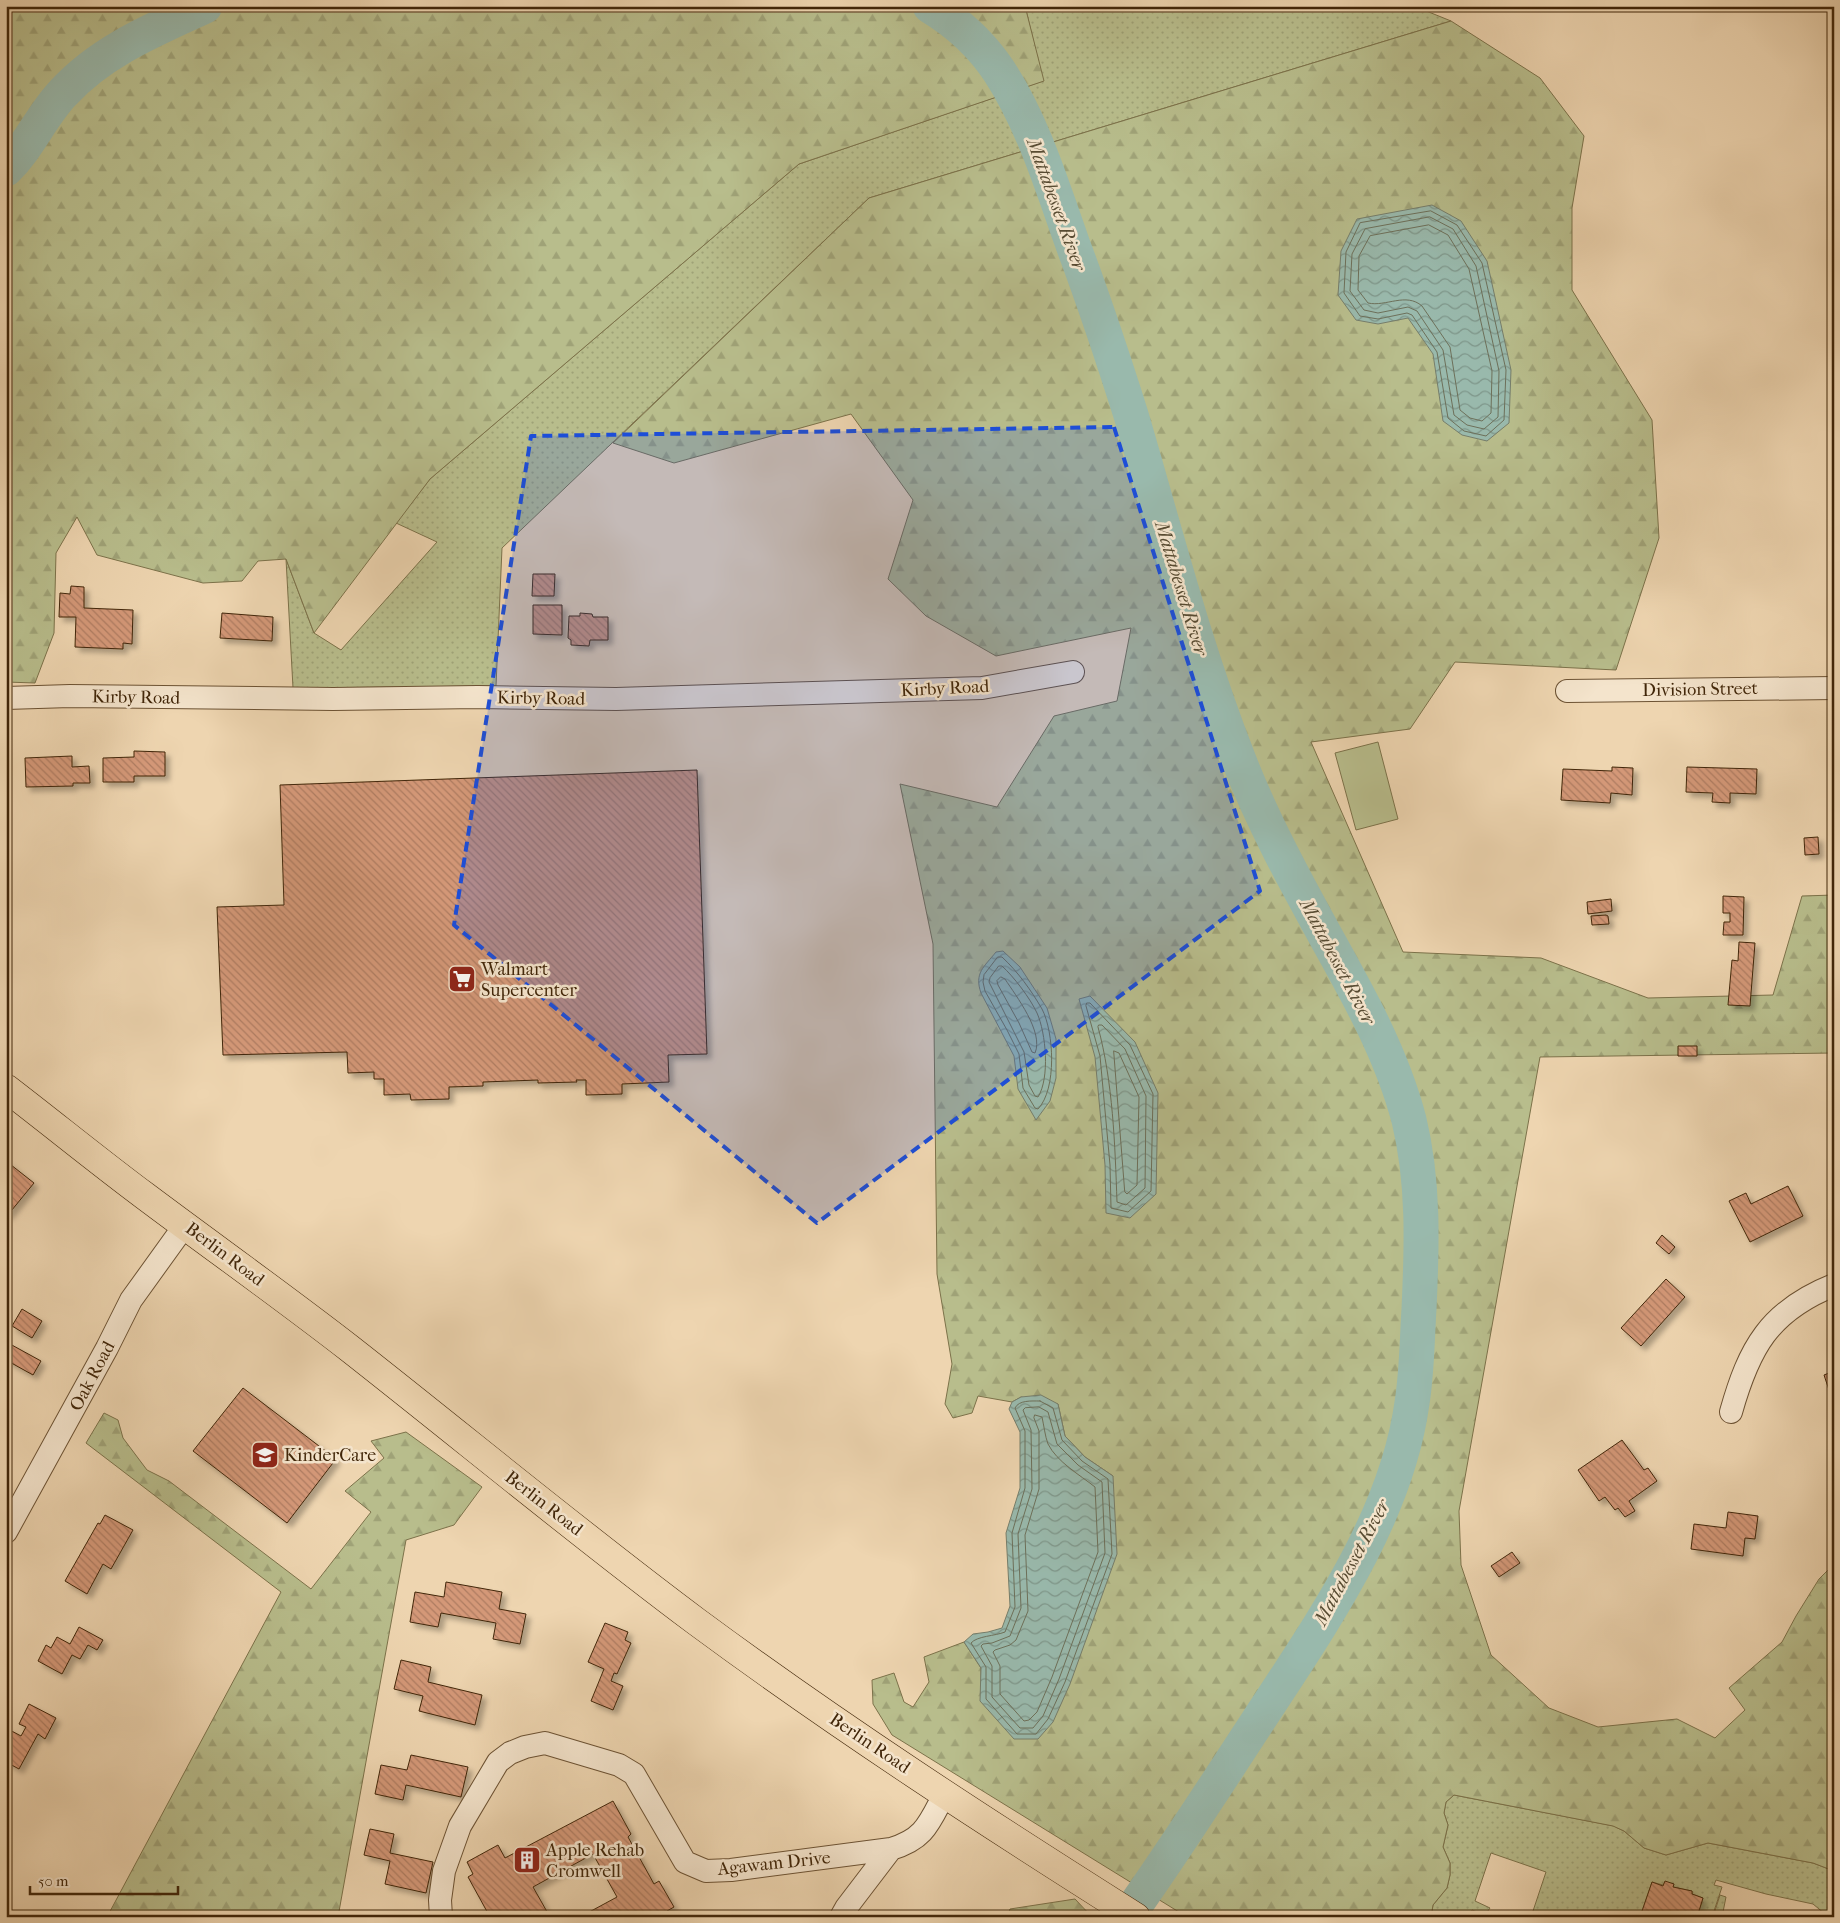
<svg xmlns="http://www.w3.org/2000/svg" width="1840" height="1923" font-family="'IM FELL French Canon',serif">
	<defs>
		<pattern id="grass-dots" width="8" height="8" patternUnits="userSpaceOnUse" patternTransform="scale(1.25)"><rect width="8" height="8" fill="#b8bd8c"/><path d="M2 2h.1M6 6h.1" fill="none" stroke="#9fa277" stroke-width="1.8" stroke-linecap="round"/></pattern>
		<pattern id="forest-firs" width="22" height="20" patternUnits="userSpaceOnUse" patternTransform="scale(1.25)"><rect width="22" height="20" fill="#b8bd8c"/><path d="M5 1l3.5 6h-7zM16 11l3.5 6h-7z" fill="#9fa277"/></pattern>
		<pattern id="water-waves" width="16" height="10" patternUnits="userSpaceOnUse" patternTransform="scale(1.25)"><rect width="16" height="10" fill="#99b9ac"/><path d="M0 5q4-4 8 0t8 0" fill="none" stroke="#7e968a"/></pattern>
		<pattern id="building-back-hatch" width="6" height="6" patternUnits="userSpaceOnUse" patternTransform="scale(1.25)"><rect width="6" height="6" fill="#d49878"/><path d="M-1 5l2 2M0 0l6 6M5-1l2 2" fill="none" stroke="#ae7c61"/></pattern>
		<filter id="shadow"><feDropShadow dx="4.5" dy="4.5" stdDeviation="2.5" flood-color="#0004"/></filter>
	</defs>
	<rect width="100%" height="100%" fill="#eed5b0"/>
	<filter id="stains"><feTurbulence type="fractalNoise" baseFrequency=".004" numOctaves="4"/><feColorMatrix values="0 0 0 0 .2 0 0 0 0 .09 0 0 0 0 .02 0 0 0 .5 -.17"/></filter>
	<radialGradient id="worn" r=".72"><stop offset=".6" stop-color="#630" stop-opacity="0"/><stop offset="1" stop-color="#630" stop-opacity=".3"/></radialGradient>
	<path fill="url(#grass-dots)" stroke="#7c724a" d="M 1025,6 L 1414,6 L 1451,21 L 869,198 L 502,548 L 496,686 L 293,688 L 286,559 L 314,633 L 341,650 L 437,542 L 396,523 L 430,479 L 799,164 L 1043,81 Z
		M 1454,1795 L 1614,1826 L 1624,1831 L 1644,1848 L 1666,1855 L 1708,1843 L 1813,1863 L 1834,1871 L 1834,1916 L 1825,1914 L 1813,1904 L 1766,1894 L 1716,1880 L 1714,1885 L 1722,1887 L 1712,1917 L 1698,1914 L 1703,1898 L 1692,1894 L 1692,1891 L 1673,1887 L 1674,1884 L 1665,1882 L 1663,1885 L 1652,1882 L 1640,1917 L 1531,1917 L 1546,1872 L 1491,1853 L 1475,1901 L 1490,1908 L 1485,1915 L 1472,1910 L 1469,1917 L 1431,1917 L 1433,1905 L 1447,1888 L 1450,1875 L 1450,1863 L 1443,1847 L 1448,1825 L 1444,1813 L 1446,1802 Z
		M 1720,1895 L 1726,1897 L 1722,1917 L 1713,1917 Z"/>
	<path fill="url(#forest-firs)" stroke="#7c724a" d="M 6,6 L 1025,6 L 1044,81 L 799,164 L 430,479 L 314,633 L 286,559 L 258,561 L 242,581 L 203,583 L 97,555 L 77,517 L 56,553 L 54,633 L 35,683 L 6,682 Z
		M 1451,21 L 1540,78 L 1584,136 L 1572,208 L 1572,290 L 1652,420 L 1659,538 L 1616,670 L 1455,662 L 1410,729 L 1311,742 L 1403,952 L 1541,958 L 1648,998 L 1773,995 L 1802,896 L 1834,895 L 1834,1053 L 1540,1057 L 1459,1511 L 1461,1565 L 1491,1655 L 1549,1708 L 1598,1727 L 1677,1719 L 1715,1738 L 1745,1710 L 1729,1688 L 1782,1642 L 1796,1616 L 1819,1579 L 1834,1564 L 1834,1871 L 1813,1863 L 1708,1843 L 1666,1855 L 1644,1848 L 1624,1831 L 1613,1826 L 1454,1795 L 1446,1802 L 1444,1813 L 1448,1825 L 1443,1847 L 1450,1863 L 1450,1875 L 1447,1888 L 1433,1905 L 1431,1917 L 1187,1917 L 892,1735 L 873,1704 L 872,1680 L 894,1673 L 904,1702 L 913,1707 L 929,1682 L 924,1657 L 964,1642 L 981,1668 L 981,1701 L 1113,1476 L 1085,1457 L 1065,1436 L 1058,1404 L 1021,1397 L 1012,1402 L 978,1396 L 972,1413 L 953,1418 L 945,1404 L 952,1364 L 937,1274 L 933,944 L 900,784 L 997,807 L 1054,716 L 1117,701 L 1131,628 L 996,656 L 926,616 L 888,579 L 913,500 L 851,414 L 674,463 L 613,443 L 869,198 Z
		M 104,1413 L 118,1420 L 123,1438 L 147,1470 L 169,1481 L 311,1589 L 371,1512 L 345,1491 L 384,1458 L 371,1441 L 406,1432 L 482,1487 L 454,1525 L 406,1540 L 338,1917 L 107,1917 L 281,1592 L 86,1443 Z
		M 1075,1899 L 1092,1917 L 1007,1917 L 1010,1909 Z"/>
	<path fill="#b8bd8c" stroke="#7c724a" d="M 1378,742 L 1398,819 L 1356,830 L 1335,753 Z"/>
	<path fill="url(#water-waves)" stroke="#767e6b" d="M 1432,205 L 1461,221 L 1487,261 L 1511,370 L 1509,423 L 1487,441 L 1462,435 L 1443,421 L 1433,354 L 1408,318 L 1378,324 L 1356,320 L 1338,295 L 1341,251 L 1357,219 Z
		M 1003,951 L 1020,967 L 1047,1008 L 1056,1039 L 1056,1078 L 1050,1101 L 1036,1120 L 1018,1089 L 1014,1056 L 981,993 C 974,973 984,967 996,952 Z
		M 1090,996 L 1135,1042 L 1158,1093 L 1156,1194 L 1130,1218 L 1106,1213 L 1105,1165 L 1095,1057 L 1079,999 Z
		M 1041,1395 L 1058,1404 L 1065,1436 L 1085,1457 L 1113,1476 L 1117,1554 L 1070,1684 L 1053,1722 L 1038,1739 L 1014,1739 L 980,1701 L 981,1668 L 964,1642 L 973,1634 L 988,1632 L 1002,1628 L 1010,1606 L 1006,1533 L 1020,1488 L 1020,1432 L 1009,1409 L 1012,1402 L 1021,1397 Z"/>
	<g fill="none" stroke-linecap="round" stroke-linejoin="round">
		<path stroke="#6d705a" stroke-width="1" d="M 1431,211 L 1457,225 L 1482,263 L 1506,370 L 1504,420 L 1486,436 L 1464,431 L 1448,418 L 1437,352 L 1412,315 L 1407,313 L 1378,319 L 1360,316 L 1344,293 L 1346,252 L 1360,223 Z
			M 1430,217 L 1453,229 L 1476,266 L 1499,371 L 1498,417 L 1484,429 L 1467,425 L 1454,415 L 1443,350 L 1417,311 L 1408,307 L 1378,313 L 1364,310 L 1350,291 L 1352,254 L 1365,229 Z
			M 1429,225 L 1448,235 L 1469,269 L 1492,371 L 1491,413 L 1482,421 L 1470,418 L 1460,410 L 1450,347 L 1422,306 C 1406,292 1386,307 1368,303 L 1358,290 L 1359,256 L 1370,236 Z
			M 998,957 L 1002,957 C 1018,972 1031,990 1042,1009 C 1054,1032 1057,1089 1038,1109 L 1035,1108 L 1023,1088 L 1019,1054 L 1007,1030 L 985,991 L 983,982 L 984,975 Z
			M 999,966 L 1002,966 C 1014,977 1030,998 1037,1013 C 1046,1033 1050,1078 1038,1097 L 1035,1096 L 1029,1085 L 1024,1052 L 989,982 L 990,978 Z
			M 1001,977 L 1005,979 C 1016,996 1044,1032 1035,1053 L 1032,1052 L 1019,1023 L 998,985 L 997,981 Z
			M 1087,1003 L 1090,1003 L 1130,1045 L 1153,1094 L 1151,1191 L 1128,1212 L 1111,1208 L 1110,1165 L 1100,1056 L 1086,1006 Z
			M 1099,1025 L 1102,1025 L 1125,1049 L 1146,1096 L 1145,1188 L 1126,1205 L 1117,1202 C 1115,1145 1113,1082 1098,1027 Z
			M 1114,1051 L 1119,1053 L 1139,1097 L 1137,1185 L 1127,1194 L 1125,1192 Z
			M 1040,1401 L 1053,1408 L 1062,1440 L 1082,1461 L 1108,1479 L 1112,1554 L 1065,1682 L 1048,1719 L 1036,1734 L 1017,1734 L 986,1699 L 986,1667 L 971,1643 C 977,1636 995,1636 1005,1632 L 1015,1607 L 1012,1533 L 1025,1488 L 1025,1431 L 1015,1408 C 1019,1400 1031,1401 1040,1401 Z
			M 1039,1407 L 1048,1412 L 1057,1444 L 1078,1465 L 1102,1482 L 1105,1553 L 1059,1679 L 1043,1716 L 1033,1728 L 1020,1728 L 992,1697 L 992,1666 L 981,1646 L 983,1644 L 992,1643 L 1010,1636 L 1021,1608 L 1018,1534 L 1032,1489 L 1031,1430 L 1023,1410 L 1025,1408 Z
			M 1035,1415 L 1042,1417 C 1044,1426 1045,1436 1048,1444 C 1057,1462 1080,1475 1095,1487 L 1098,1552 L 1052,1677 L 1037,1712 L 1029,1720 L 1024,1721 L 1000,1694 L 1000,1666 L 993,1652 L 995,1650 L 1010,1645 L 1016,1640 L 1028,1611 L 1025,1535 L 1039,1489 L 1039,1431 L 1034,1418 Z"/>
		<path stroke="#99b9ac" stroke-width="35" d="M 930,6 C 958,23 981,44 999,71 C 1033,123 1052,186 1073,245 C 1094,301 1113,358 1131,415 C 1165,530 1194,646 1238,758 C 1262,820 1294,879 1326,937 C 1359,996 1392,1055 1409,1120 C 1424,1182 1422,1245 1419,1309 C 1417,1340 1417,1372 1412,1403 C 1396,1520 1319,1627 1256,1724 C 1214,1788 1172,1854 1127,1917
			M 6,169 C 29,147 41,116 63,93 C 101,51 155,29 205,6"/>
	</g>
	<path fill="url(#building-back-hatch)" stroke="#412609" filter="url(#shadow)" d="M 533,574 L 555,574 L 554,596 L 532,596 Z
		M 71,586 L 84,587 L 84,608 L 133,610 L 132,644 L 123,643 L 123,649 L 75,647 L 76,617 L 59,617 L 60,593 L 70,594 Z
		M 533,605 L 562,605 L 562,635 L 533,634 Z
		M 222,613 L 273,617 L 272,641 L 220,638 Z
		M 580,613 L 592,614 L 593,617 L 608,617 L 608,640 L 590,640 L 589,646 L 571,645 L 571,640 L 568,638 L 569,616 L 580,616 Z
		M 134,751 L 165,752 L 165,776 L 134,776 L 134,782 L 103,782 L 103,758 L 134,757 Z
		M 72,756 L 72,767 L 89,766 L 90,783 L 73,783 L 73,786 L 26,787 L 25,758 Z
		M 1612,767 L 1633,768 L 1632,795 L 1611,793 L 1610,803 L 1561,800 L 1563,769 L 1612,771 Z
		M 1687,767 L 1757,769 L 1756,794 L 1730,793 L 1730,803 L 1712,802 L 1713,793 L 1686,792 Z
		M 697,770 L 707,1054 L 668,1055 L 669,1082 L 622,1084 L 622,1094 L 586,1095 L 586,1080 L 576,1080 L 577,1082 L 538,1083 L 538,1080 L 483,1082 L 483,1086 L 449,1087 L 449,1099 L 411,1100 L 410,1094 L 384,1095 L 384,1079 L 374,1079 L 374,1072 L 348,1073 L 347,1052 L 223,1055 L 217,907 L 284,905 L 280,785 Z
		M 1831,779 L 1834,779 L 1834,802 L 1831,802 Z
		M 1818,837 L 1819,854 L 1805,855 L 1804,838 Z
		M 1723,896 L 1744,897 L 1743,935 L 1723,935 L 1724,922 L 1730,922 L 1730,913 L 1723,913 Z
		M 1611,899 L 1612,911 L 1588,914 L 1587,902 Z
		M 1606,915 L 1608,916 L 1609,924 L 1592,925 L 1591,916 Z
		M 1739,942 L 1755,943 L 1750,1006 L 1728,1005 L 1732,960 L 1738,961 Z
		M 1678,1046 L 1697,1046 L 1697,1056 L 1678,1056 Z
		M 6,1161 L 34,1183 L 7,1216 L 6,1216 Z
		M 1788,1186 L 1803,1216 L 1750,1242 L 1729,1201 L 1746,1193 L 1751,1204 Z
		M 1662,1235 L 1675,1247 L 1669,1254 L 1656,1243 Z
		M 1666,1279 L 1685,1297 L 1641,1346 L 1621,1328 Z
		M 22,1309 L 42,1321 L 32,1338 L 12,1326 Z
		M 10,1344 L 41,1361 L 33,1375 L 6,1360 L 6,1351 Z
		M 1834,1371 L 1834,1402 L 1833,1402 L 1824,1375 Z
		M 243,1388 L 336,1459 L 287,1523 L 193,1451 Z
		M 1622,1440 L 1644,1470 L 1648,1468 L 1657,1481 L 1629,1501 L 1635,1511 L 1625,1517 L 1618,1508 L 1615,1510 L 1605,1497 L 1599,1501 L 1578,1470 Z
		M 1728,1512 L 1758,1516 L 1755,1539 L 1745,1538 L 1743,1556 L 1691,1549 L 1694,1524 L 1726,1528 Z
		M 105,1515 L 133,1530 L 111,1569 L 103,1564 L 87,1594 L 65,1581 L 98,1523 L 100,1524 Z
		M 1512,1552 L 1520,1563 L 1499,1577 L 1491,1566 Z
		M 446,1582 L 502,1592 L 499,1609 L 526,1614 L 520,1644 L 493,1639 L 496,1623 L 441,1613 L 438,1627 L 410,1622 L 415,1592 L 444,1597 Z
		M 605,1623 L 628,1632 L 625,1640 L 631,1643 L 617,1674 L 614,1673 L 611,1681 L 623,1686 L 613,1710 L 591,1701 L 604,1669 L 588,1662 Z
		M 79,1627 L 103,1640 L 97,1650 L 88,1645 L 80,1659 L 72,1655 L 62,1674 L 38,1661 L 46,1645 L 51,1648 L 57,1637 L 70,1644 Z
		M 401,1660 L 431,1667 L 428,1682 L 482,1695 L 475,1725 L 419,1711 L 423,1696 L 394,1689 Z
		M 29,1704 L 56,1718 L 45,1739 L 38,1734 L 19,1769 L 6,1762 L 6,1728 L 21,1736 L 26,1727 L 19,1724 Z
		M 411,1755 L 468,1767 L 461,1797 L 406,1785 L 403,1800 L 375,1794 L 381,1765 L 407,1770 Z
		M 613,1801 L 631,1834 L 628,1837 L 654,1884 L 659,1881 L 674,1907 L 667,1911 L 670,1917 L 580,1917 L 617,1897 L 593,1854 L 533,1887 L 550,1917 L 490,1917 L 468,1877 L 473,1874 L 467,1862 L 498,1845 L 505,1858 Z
		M 370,1829 L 394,1834 L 390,1853 L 433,1862 L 426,1893 L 385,1884 L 390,1861 L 364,1855 Z
		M 1665,1881 L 1674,1884 L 1673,1887 L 1692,1891 L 1692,1894 L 1703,1898 L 1698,1914 L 1705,1917 L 1640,1917 L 1652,1882 L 1663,1886 Z
		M 913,1912 L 925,1917 L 911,1917 Z"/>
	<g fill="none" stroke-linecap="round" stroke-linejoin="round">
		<g stroke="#6c5233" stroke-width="24">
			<path id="minor" d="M 1567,691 L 1834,688
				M 6,698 L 70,696 L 333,699 L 478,697 L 616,699 L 982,688 L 1073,672
				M 1731,1412 C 1749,1348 1769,1311 1834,1285
				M 6,1532 L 107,1348 L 131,1300 L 185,1225
				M 441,1917 L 440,1900 L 444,1871 L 460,1826 L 498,1762 L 510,1753 L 525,1747 L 545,1743 L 619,1765 L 634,1774 L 685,1862 L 706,1871 L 731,1870 L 891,1849 C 925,1839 929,1823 945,1793
				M 841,1917 L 846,1908 L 891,1849"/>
		</g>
		<g stroke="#412609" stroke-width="29">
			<path id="major" d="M 6,1088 C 53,1124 98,1161 145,1196 C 213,1247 282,1296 349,1348 C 465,1439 579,1534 697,1622 C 839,1727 987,1823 1136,1917"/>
		</g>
		<use href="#minor" stroke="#f4e4cc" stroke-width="22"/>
		<use href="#major" stroke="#eed5b0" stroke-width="28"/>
	</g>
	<path fill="#1d4ed8" fill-opacity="0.2" stroke="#1d4ed8" stroke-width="4" stroke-dasharray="10 6" stroke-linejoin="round" d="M 1114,427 L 1260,891 L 817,1223 L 454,925 L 531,436 Z"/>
	<defs>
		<g id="supermarket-square" transform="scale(1.4375)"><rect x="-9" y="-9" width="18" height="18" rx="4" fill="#8f2418" stroke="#f4e4cc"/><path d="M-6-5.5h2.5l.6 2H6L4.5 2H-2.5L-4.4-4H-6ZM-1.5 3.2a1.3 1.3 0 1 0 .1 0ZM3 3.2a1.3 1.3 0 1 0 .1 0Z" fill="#fff"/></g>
		<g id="school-square" transform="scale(1.4375)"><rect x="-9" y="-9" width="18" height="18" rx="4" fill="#8f2418" stroke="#f4e4cc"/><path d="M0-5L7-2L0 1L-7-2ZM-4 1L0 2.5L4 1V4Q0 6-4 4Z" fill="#fff"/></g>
		<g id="building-square" transform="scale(1.4375)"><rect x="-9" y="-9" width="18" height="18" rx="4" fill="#8f2418" stroke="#f4e4cc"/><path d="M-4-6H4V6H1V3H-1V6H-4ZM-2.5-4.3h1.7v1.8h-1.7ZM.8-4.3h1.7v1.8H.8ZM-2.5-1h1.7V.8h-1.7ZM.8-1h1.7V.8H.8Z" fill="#fff"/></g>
	</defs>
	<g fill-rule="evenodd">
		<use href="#supermarket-square" x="462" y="979"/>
		<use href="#school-square" x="265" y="1455"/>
		<use href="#building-square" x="527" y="1860"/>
	</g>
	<g text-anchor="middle" stroke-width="5" stroke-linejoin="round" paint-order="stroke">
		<g font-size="18" fill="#412609" stroke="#f4e4cc">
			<text transform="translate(945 688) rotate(-3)" y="6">Kirby Road</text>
			<text transform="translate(1700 689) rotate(-1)" y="6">Division Street</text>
			<text transform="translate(136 697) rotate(1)" y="6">Kirby Road</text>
			<text transform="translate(541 698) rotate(1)" y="6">Kirby Road</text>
			<text transform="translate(225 1254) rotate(37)" y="6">Berlin Road</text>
			<text transform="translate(92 1376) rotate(-62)" y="6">Oak Road</text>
			<text transform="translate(544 1503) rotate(38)" y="6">Berlin Road</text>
			<text transform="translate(870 1743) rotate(34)" y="6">Berlin Road</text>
			<text transform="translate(774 1863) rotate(-6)" y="6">Agawam Drive</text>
		</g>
		<g font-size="18" fill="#412609" stroke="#f4e4cc" text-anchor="start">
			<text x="481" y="975">Walmart<tspan x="481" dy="21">Supercenter</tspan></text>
			<text x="284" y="1461">KinderCare</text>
			<text x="546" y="1856">Apple Rehab<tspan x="546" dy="21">Cromwell</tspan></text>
		</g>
		<g font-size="19" font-style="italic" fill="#574b32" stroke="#f4e4cc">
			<text transform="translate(1057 204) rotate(70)" y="7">Mattabesset River</text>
			<text transform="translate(1182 588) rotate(73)" y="7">Mattabesset River</text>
			<text transform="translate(1338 961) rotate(62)" y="7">Mattabesset River</text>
			<text transform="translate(1351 1562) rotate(-62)" y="7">Mattabesset River</text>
		</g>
	</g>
	<rect width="1840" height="1923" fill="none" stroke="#eed5b0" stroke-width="25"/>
	<rect x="8" y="8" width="1825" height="1908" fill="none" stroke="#412609" stroke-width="2.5"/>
	<rect x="12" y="12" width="1815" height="1898" fill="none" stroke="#412609"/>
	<path d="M30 1886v8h148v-8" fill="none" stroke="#412609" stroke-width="2.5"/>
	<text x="38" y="1886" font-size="15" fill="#412609" stroke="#f4e4cc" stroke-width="4" paint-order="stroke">50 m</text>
	<rect width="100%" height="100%" filter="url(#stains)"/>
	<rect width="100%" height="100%" fill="url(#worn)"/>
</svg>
